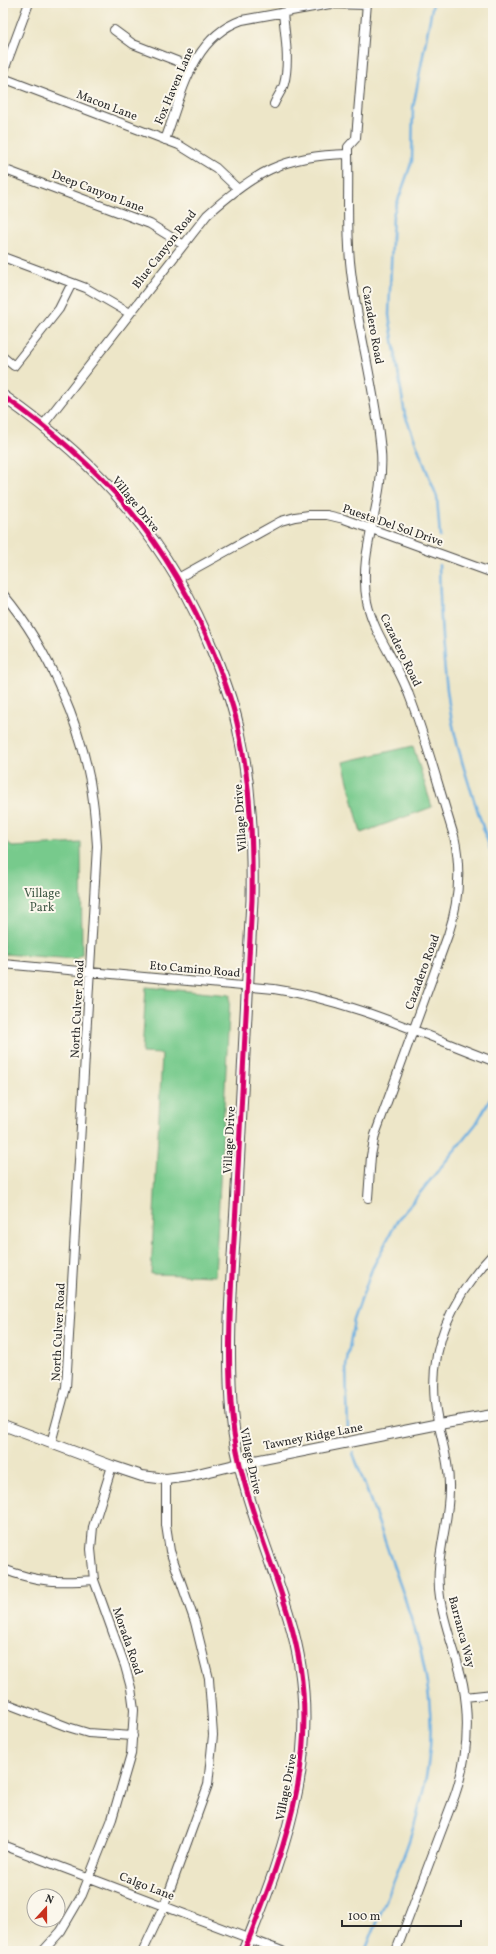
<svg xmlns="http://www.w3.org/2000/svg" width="496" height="1954" font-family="Vollkorn,serif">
	<rect width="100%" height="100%" fill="#fbf7ec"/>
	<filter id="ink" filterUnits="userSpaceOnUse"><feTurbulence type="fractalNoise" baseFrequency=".025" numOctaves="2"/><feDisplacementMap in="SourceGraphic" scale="8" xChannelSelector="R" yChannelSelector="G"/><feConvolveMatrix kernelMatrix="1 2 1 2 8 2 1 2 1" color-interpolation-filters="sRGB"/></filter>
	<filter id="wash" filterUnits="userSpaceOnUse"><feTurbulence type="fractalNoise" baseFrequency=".012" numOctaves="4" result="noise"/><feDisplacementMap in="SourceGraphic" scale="16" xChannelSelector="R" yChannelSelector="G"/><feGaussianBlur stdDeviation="0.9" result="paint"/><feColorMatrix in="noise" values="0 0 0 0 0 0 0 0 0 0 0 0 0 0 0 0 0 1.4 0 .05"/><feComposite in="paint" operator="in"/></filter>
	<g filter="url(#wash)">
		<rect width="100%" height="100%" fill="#ede6c8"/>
		<path fill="#77ca8c" stroke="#517a5c" d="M 413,746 L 432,807 L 361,833 L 343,762 Z
			M 3,837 L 12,847 L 81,843 L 82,954 L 76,959 L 3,954 Z
			M 146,987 L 230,995 L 215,1276 L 151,1274 L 162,1054 L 142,1053 Z"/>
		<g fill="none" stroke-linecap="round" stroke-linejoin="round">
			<path stroke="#6bafe1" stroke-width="2.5" d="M 433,3 L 413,108 L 412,161 L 393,215 L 389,315 L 405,415 L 437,497 L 440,537
				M 439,565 C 440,611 442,658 449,704 C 457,756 477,807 493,858
				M 348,1430 L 346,1366 L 354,1320 L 372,1269 L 397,1221 L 476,1124 L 493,1094
				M 353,1453 C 366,1488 379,1523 391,1559 C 415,1625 439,1694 428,1765 C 419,1830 389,1891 365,1951"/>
		</g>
	</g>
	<g filter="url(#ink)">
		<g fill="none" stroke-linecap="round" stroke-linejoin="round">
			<g stroke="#484743" stroke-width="10">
				<path id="minor" d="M 367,3 L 356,138 L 348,147 L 348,154 C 349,193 346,232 351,271 C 358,331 376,391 381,452 C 385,503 357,550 367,602 C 374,635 398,663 409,695 C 427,741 439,789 454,836 C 462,871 459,902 448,935 L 375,1135 L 371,1156 L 368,1198
					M 114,30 L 133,44 L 192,67
					M 3,73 L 29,3
					M 3,78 L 179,145 L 216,168 L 237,188
					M 274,104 C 277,97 282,91 284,84 C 290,62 285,35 283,13
					M 165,140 C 182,95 191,38 242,20 L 330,4 L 367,5
					M 3,169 L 150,224 L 182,244
					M 3,257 L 86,288 L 129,313
					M 3,357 L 14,366 L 59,309 L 72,283
					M 43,425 L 207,215 C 254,173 283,155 348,154
					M 178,578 L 281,521 L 295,517 L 309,515 L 327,515 L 344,519 L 493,573
					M 3,594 C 48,647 85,732 93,801 C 95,816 96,831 97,846 L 66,1388 L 51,1443
					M 3,964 L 274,989 C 349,1000 422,1034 493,1061
					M 3,1569 C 36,1582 59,1583 94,1580
					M 465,1697 L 493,1694
					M 3,1702 L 68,1727 L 88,1733 L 133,1736
					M 3,1845 L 282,1951
					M 43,1951 L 61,1931 L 82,1895 L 112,1819 L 131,1754 L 134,1710 L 131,1688 L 125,1666 L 94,1580 L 91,1549 L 93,1527 L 112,1466
					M 143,1951 L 164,1906 L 208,1785 L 213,1735 L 209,1679 L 195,1622 L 170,1551 L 166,1525 L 166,1479
					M 396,1951 L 455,1795 C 467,1760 470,1721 463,1684 C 457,1655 444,1627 440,1597 C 434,1560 449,1526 449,1489 C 450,1460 438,1432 435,1403 C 429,1345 454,1295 493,1254"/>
			</g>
			<g stroke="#484743" stroke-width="12">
				<path id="tertiary" d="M 3,1425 L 112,1466 L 142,1476 L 166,1479 L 189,1476 L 239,1464 L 439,1424 L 493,1415"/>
			</g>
			<g stroke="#484743" stroke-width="13">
				<path id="secondary" d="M 3,396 C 101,464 170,543 214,654 C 224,679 234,705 239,732 C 251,788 253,843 252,900 C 247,1002 241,1104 236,1207 C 232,1276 226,1346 232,1416 C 238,1486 269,1551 289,1618 C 326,1738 289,1840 244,1951"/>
			</g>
			<use href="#minor" stroke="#fff" stroke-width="8"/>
			<use href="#tertiary" stroke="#fff" stroke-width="10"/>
			<use href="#secondary" stroke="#fff" stroke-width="11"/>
			<g stroke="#fbf7ec" stroke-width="8">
				<path id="cycleway" d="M 3,396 C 101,464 170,543 214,654 C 224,679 234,705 239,732 C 251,788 253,843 252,900 C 247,1002 241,1104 236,1207 C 232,1276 226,1346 232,1416 C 238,1486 269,1551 289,1618 C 326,1738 289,1840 244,1951"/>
			</g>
			<use href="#cycleway" stroke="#d6006c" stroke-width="5"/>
		</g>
	</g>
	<g text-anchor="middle" stroke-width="4" stroke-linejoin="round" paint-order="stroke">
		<g font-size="12" fill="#2b2b2b" stroke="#fbf7ec">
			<text transform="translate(174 86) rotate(-67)" y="4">Fox Haven Lane</text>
			<text transform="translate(107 105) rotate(21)" y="4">Macon Lane</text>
			<text transform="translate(98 191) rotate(21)" y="4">Deep Canyon Lane</text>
			<text transform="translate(164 249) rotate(-52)" y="4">Blue Canyon Road</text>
			<text transform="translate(373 325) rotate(80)" y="4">Cazadero Road</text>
			<text transform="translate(136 504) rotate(51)" y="4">Village Drive</text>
			<text transform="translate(393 525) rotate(19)" y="4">Puesta Del Sol Drive</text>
			<text transform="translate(401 650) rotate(64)" y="4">Cazadero Road</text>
			<text transform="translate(240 818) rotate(-94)" y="4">Village Drive</text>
			<text transform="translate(195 969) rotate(5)" y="4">Eto Camino Road</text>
			<text transform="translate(422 972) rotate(-70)" y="4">Cazadero Road</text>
			<text transform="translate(77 1009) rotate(-87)" y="4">North Culver Road</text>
			<text transform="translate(229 1140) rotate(-87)" y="4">Village Drive</text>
			<text transform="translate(58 1332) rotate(-87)" y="4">North Culver Road</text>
			<text transform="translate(313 1436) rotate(-11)" y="4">Tawney Ridge Lane</text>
			<text transform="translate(251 1461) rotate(78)" y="4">Village Drive</text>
			<text transform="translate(462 1632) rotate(75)" y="4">Barranca Way</text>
			<text transform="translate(128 1641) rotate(71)" y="4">Morada Road</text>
			<text transform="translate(286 1787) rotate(-79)" y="4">Village Drive</text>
			<text transform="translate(147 1886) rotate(21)" y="4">Calgo Lane</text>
		</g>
		<g font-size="12" fill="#425b48" stroke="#fbf7ec">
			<text x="42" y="897">Village<tspan x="42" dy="14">Park</tspan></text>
		</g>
	</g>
	<rect width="496" height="1954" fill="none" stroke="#fbf7ec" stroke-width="16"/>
	<g transform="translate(46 1908) rotate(21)"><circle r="19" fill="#fbf7ec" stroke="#a8a59f"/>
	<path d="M0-3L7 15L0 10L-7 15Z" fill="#c8321e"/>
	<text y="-6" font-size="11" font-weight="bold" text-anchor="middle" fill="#2b2b2b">N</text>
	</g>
	<path d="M342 1920v6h119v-6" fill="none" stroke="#2b2b2b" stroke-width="2"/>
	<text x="348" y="1920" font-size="12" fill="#2b2b2b" stroke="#fbf7ec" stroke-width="3" paint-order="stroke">100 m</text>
</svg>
